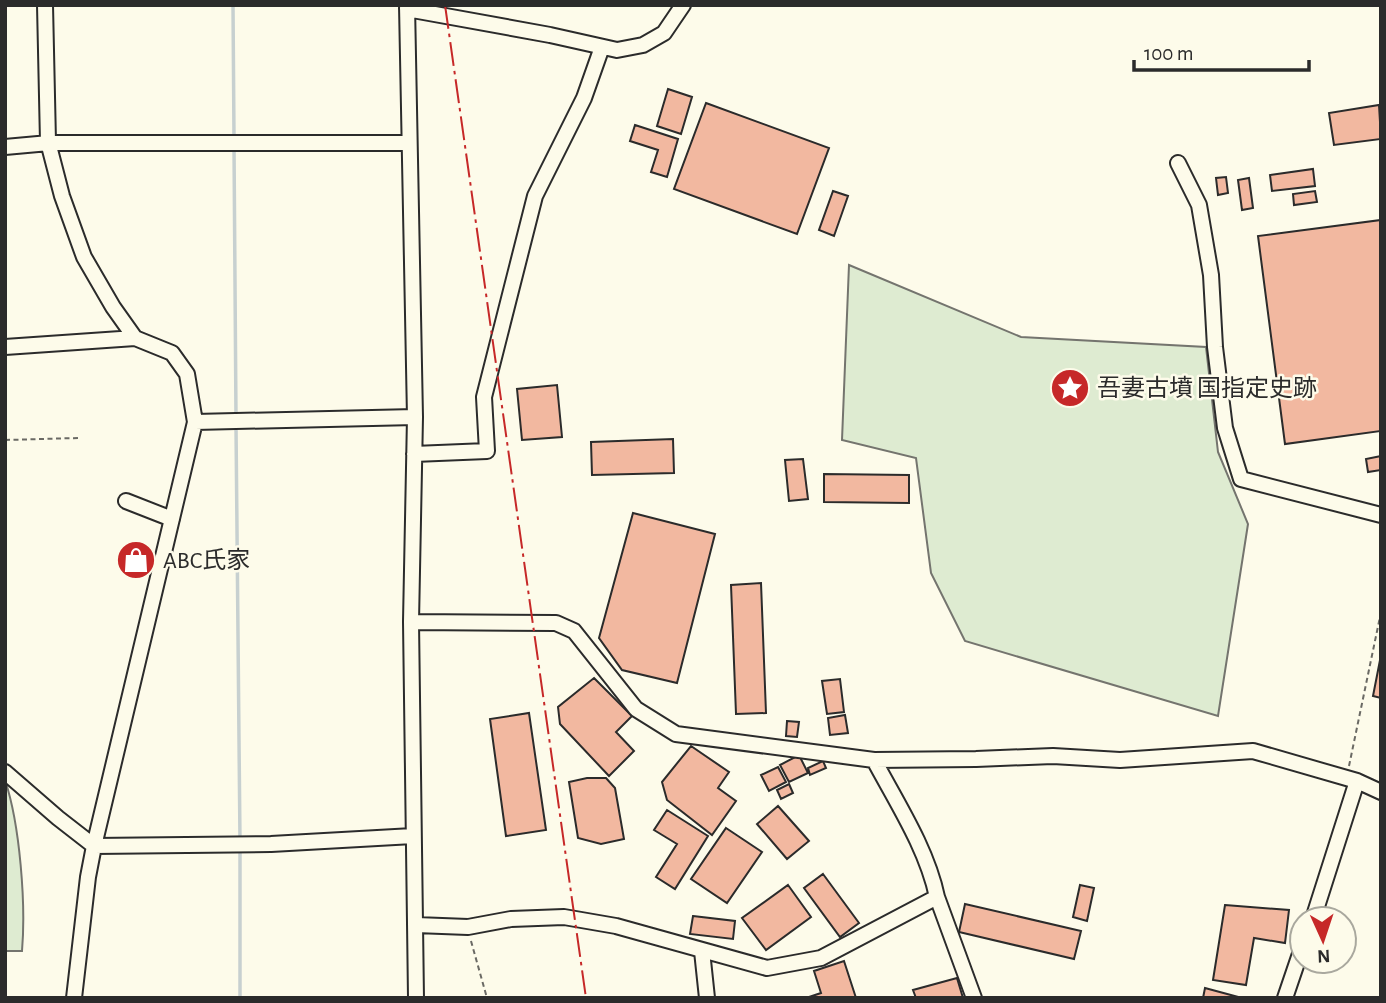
<svg xmlns="http://www.w3.org/2000/svg" width="1386" height="1003" font-family="'Alegreya Sans','Noto Sans JP',sans-serif">
	<rect width="100%" height="100%" fill="#fdfbea"/>
	<path fill="#deebd1" stroke="#74746e" stroke-width="2" d="M 849,265 L 1021,337 L 1206,347 L 1218,452 L 1248,524 L 1218,716 L 965,641 L 931,573 L 916,458 L 842,440 Z
		M 5,780 C 20,825 26,904 22,951 L 5,951 Z"/>
	<g fill="none" stroke-linecap="round" stroke-linejoin="round">
		<path stroke="#c7d0d0" stroke-width="3.5" d="M 233,5 L 234,138
			M 234,146 L 236,418
			M 236,426 L 240,842
			M 240,849 L 240,998"/>
	</g>
	<path fill="#f2b8a0" stroke="#2b2b2b" stroke-width="2" d="M 668,89 L 692,97 L 681,134 L 657,126 Z
		M 706,103 L 829,148 L 797,234 L 674,189 Z
		M 1379,105 L 1381,139 L 1334,145 L 1329,113 Z
		M 635,125 L 678,139 L 667,177 L 651,172 L 658,150 L 630,141 Z
		M 1313,169 L 1315,186 L 1272,191 L 1270,175 Z
		M 1226,177 L 1228,193 L 1218,195 L 1216,178 Z
		M 1249,178 L 1253,208 L 1242,210 L 1238,180 Z
		M 833,191 L 848,196 L 834,236 L 819,230 Z
		M 1315,191 L 1317,202 L 1294,205 L 1293,194 Z
		M 1381,220 L 1381,431 L 1285,444 L 1258,236 Z
		M 557,385 L 562,437 L 522,440 L 517,389 Z
		M 673,439 L 674,473 L 592,475 L 591,442 Z
		M 1381,456 L 1381,470 L 1368,472 L 1366,459 Z
		M 803,459 L 808,499 L 789,501 L 785,460 Z
		M 824,474 L 909,475 L 909,503 L 824,502 Z
		M 633,513 L 715,534 L 677,683 L 622,670 L 599,638 Z
		M 761,583 L 766,713 L 736,714 L 731,585 Z
		M 1381,655 L 1381,698 L 1373,696 Z
		M 594,678 L 632,716 L 616,732 L 634,751 L 609,776 L 560,724 L 558,707 Z
		M 840,679 L 844,712 L 827,714 L 822,681 Z
		M 529,713 L 546,830 L 506,836 L 490,719 Z
		M 845,715 L 848,733 L 830,735 L 828,718 Z
		M 787,721 L 799,722 L 797,737 L 786,736 Z
		M 691,746 L 729,772 L 718,788 L 736,801 L 712,835 L 667,800 L 662,782 Z
		M 799,755 L 808,773 L 789,782 L 780,765 Z
		M 823,761 L 826,768 L 810,775 L 808,768 Z
		M 778,767 L 786,782 L 769,791 L 761,775 Z
		M 587,778 L 606,778 L 615,788 L 624,839 L 601,844 L 578,838 L 569,782 Z
		M 789,784 L 793,793 L 781,799 L 777,790 Z
		M 778,806 L 809,841 L 787,859 L 757,824 Z
		M 667,810 L 708,836 L 675,889 L 656,877 L 677,844 L 654,830 Z
		M 726,828 L 762,852 L 727,903 L 691,879 Z
		M 823,874 L 859,923 L 840,937 L 804,888 Z
		M 788,885 L 811,917 L 766,950 L 742,918 Z
		M 1080,885 L 1094,888 L 1087,921 L 1073,917 Z
		M 965,904 L 1081,931 L 1074,959 L 959,932 Z
		M 1225,905 L 1289,910 L 1285,943 L 1254,938 L 1246,985 L 1213,980 Z
		M 693,916 L 735,921 L 733,939 L 690,934 Z
		M 844,961 L 856,998 L 806,998 L 821,993 L 814,971 Z
		M 957,978 L 963,998 L 916,998 L 913,990 Z
		M 1205,988 L 1242,998 L 1203,998 Z"/>
	<g fill="none" stroke-linecap="round" stroke-linejoin="round">
		<g stroke="#2b2b2b" stroke-width="18">
			<path id="minor" d="M 45,5 L 48,142 L 62,196 L 84,257 L 113,307 L 135,338
				M 407,5 L 415,417 L 411,622 L 416,998
				M 407,9 L 550,35 L 617,50 L 643,45 L 664,33 L 683,5
				M 5,147 L 49,143 L 408,143
				M 1178,163 L 1199,205 L 1211,275 L 1215,347 L 1225,428 L 1241,479 L 1381,515
				M 5,347 L 135,338 L 172,353 L 187,374 L 195,422 L 94,846 L 88,877 L 74,998
				M 195,422 L 415,417
				M 414,454 L 487,451 L 484,397 L 535,196 L 584,98 L 602,47
				M 126,501 L 172,519
				M 411,622 L 556,623 L 574,631 L 636,709 L 676,734 L 874,760 L 976,759 L 1053,756 L 1120,760 L 1253,751 L 1357,781 L 1381,792
				M 874,760 C 897,803 927,849 937,897 L 974,998
				M 5,772 L 58,818 L 94,846 L 271,844 L 413,836
				M 1313,919 L 1357,781
				M 416,925 L 468,927 L 511,919 L 564,917 L 616,926 L 767,968 L 821,958 L 937,897
				M 702,951 L 707,998
				M 1285,998 L 1302,948"/>
		</g>
		<path stroke="#6a6964" stroke-width="2" stroke-dasharray="5 3.5" stroke-linecap="butt" d="M 5,440 L 78,438
			M 1349,766 L 1381,612
			M 471,941 L 487,998"/>
		<use href="#minor" stroke="#fdfbea" stroke-width="14"/>
		<path stroke="#c62828" stroke-width="2" stroke-dasharray="24 5 3.5 5" stroke-linecap="butt" d="M 445,5 L 586,998"/>
	</g>
	<defs>
		<g id="sight-disc" transform="scale(2.0125)"><circle r="9.5" fill="#c62828" stroke="#fdfbea"/><path d="M0-6L1.8-2.2L6-1.7L2.9 1.2L3.7 5.4L0 3.3L-3.7 5.4L-2.9 1.2L-6-1.7L-1.8-2.2Z" fill="#fff"/></g>
		<g id="shop-disc" transform="scale(2.0125)"><circle r="9.5" fill="#c62828" stroke="#fdfbea"/><path d="M-5-2.5h2.3a2.7 3.5 0 0 1 5.4 0H5L5.5 6h-11ZM-1.5-2.5h3a1.5 2.3 0 0 0-3 0Z" fill="#fff"/></g>
	</defs>
	<g fill-rule="evenodd">
		<use href="#sight-disc" x="1070" y="388"/>
		<use href="#shop-disc" x="136" y="560"/>
	</g>
	<g text-anchor="middle" stroke-width="5" stroke-linejoin="round" paint-order="stroke">
		<g font-size="24" fill="#2b2b2b" stroke="#fdfbea" text-anchor="start">
			<text x="1097" y="396">吾妻古墳 国指定史跡</text>
			<text x="163" y="568">ABC氏家</text>
		</g>
	</g>
	<rect width="1386" height="1003" fill="none" stroke="#2b2b2b" stroke-width="14"/>
	<g transform="translate(1323 940) rotate(177)"><circle r="33" fill="#fdfbea" stroke="#a9a89e" stroke-width="2"/>
	<path d="M0-5L12 26L0 18L-12 26Z" fill="#c62828"/>
	<text y="-10" font-size="19" font-weight="bold" text-anchor="middle" fill="#2b2b2b">N</text>
	</g>
	<path d="M1134 60v10h175v-10" fill="none" stroke="#2b2b2b" stroke-width="3.5"/>
	<text x="1144" y="60" font-size="21" fill="#2b2b2b" stroke="#fdfbea" stroke-width="5" paint-order="stroke">100 m</text>
</svg>
